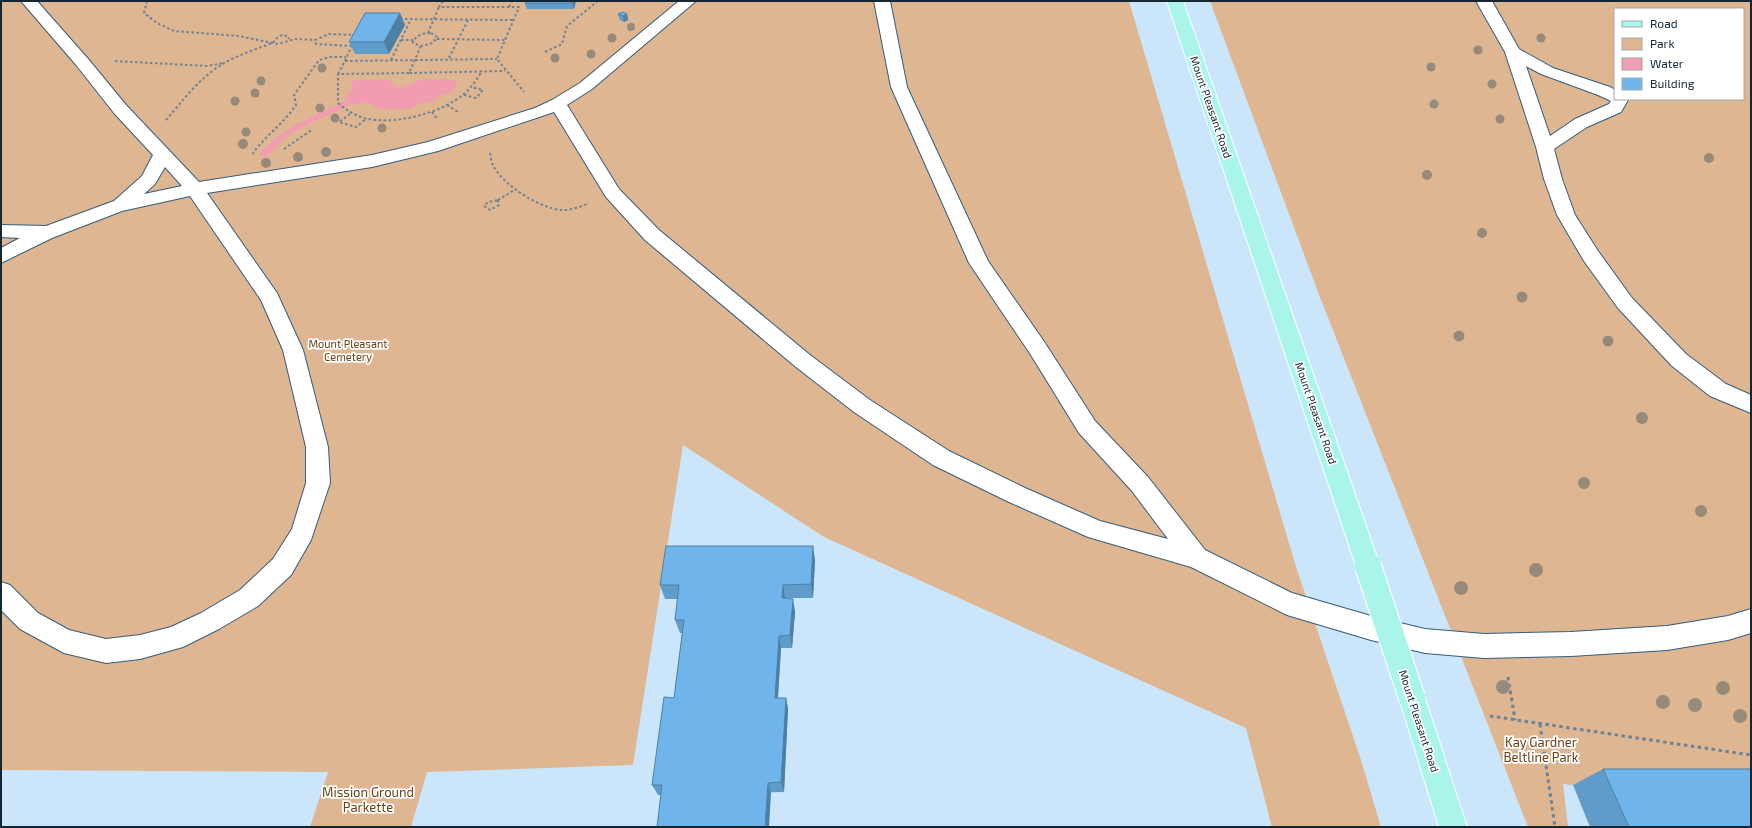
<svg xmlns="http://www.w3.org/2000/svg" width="1752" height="828" font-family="'Exo 2',sans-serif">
	<rect width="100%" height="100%" fill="#cbe5fb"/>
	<path fill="#deb692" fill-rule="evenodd" d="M 1,1 L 1129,1 L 1296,567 L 1361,760 L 1381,827 L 1272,827 L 1246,728 L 824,537 L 683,445 L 633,765 L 427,772 L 411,827 L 310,827 L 328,772 L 1,770 Z
		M 1210,1 L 1751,1 L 1751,782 L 1573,785 L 1563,784 L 1568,827 L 1528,827 L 1318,292 ZM 1615,9 L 1743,9 L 1743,99 L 1615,99 Z"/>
	<path fill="#f29cb2" d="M 353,80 L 390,80 C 398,96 413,82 421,80 C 432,78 446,80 457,80 C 455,83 456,87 454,89 C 449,95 440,93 435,100 L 423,102 L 410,109 L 383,109 L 377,108 L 368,102 L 355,105 L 345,97 L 352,90 Z"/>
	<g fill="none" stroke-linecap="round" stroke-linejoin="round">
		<path fill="#f29cb2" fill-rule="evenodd" d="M 347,100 L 353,100 L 354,102 C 348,107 339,110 332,113 C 316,120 301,127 287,136 C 278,142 274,153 264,157 L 260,154 C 282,127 316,115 347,100 Z"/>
		<g stroke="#345c7b" stroke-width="2">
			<path id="minor" d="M 21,1 L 37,1 L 89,60 L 126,105 L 199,182 L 372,155 L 428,142 L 535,108 L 552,100 L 580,83 L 679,1 L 696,1 L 592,89 L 567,105 L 619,189 L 659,230 L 810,355 L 870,400 L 949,451 L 1025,488 L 1100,521 L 1168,539 L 1132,491 L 1079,433 L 1031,355 L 969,263 L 891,87 L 874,1 L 890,1 L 907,87 L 988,261 L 1045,343 L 1095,421 L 1148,477 L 1205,550 L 1292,593 L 1371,616 L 1425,629 L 1484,634 L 1571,632 L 1667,626 L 1728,616 L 1751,609 L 1751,633 L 1728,640 L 1667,650 L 1571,656 L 1484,658 L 1425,653 L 1371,640 L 1287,615 L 1191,567 L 1088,537 L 1009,502 L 933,465 L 854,412 L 796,367 L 645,240 L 606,197 L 554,112 L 438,151 L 372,167 L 207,193 L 277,293 L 303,350 L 328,447 L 330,483 L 311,540 L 291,575 L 258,606 L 219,629 L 183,647 L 140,659 L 106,663 L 64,653 L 20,629 L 1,610 L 1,582 L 10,585 L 38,613 L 69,630 L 106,639 L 140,635 L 171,627 L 201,613 L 240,590 L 273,559 L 292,529 L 306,483 L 306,447 L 283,350 L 261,300 L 190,196 L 122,211 L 52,238 L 1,263 L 1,248 L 20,238 L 1,237 L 1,225 L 46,226 L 114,201 L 142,176 L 153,155 L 114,113 L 77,66 ZM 165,167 L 182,186 L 144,194 L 155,184 Z
				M 1476,1 L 1492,1 L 1519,49 L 1553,68 L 1610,87 L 1615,90 L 1615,99 L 1628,100 L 1621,112 L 1587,127 L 1554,149 L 1562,179 L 1575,215 L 1598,251 L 1632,298 L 1686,354 L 1726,384 L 1751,395 L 1751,413 L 1710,396 L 1672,366 L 1618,308 L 1584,261 L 1557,215 L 1544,179 L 1536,147 L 1505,52 ZM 1526,66 L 1541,74 L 1598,95 L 1611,101 L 1609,104 L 1575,119 L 1550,136 Z"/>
		</g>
		<g stroke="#fff" stroke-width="2">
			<path id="major" d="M 1167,1 L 1183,1 L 1380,566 L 1377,574 L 1368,577 L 1359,574 L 1356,566 Z
				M 1412,685 L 1421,689 L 1425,698 L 1467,827 L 1439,827 L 1399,698 L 1403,689 Z"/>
		</g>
		<path stroke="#6d8394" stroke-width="2" stroke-dasharray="2.5 2.5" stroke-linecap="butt" d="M 147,1 L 144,13 L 157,23 L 174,31 L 239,36 L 278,44 L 295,39 L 315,40
			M 443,1 L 439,7 L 519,7 L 497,59 L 524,92
			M 509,7 L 512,1
			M 400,19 L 513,20
			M 428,33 L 439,7
			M 431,33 L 437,37 L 433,43 L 421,46 L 413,43 L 413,40 L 421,34 Z
			M 437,39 L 506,40
			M 401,40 L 413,40
			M 352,46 L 316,44 L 315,40 L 329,34 L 355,35
			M 421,46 L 409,73 L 505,71
			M 545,52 L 562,44 L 567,26 L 598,1
			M 449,58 L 468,20
			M 391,60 L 411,19
			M 115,61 L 207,66 L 224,63
			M 345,61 L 352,45
			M 409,73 L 338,74 L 338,103 C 346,110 354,115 364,118 C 393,126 443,113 465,93 C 472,87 477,79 482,71
			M 338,74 L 345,61 L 497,59
			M 464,95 L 476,98 L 483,90 L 471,87
			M 447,105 L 458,112
			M 432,112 L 438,120
			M 350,114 L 339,122 L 356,127 L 366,119
			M 166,120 C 184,99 201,76 226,62 C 240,54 258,49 274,42 L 274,40 L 282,35 L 288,36 L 289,39
			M 284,149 L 313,129
			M 490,153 C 491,157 491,162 493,165 C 502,185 541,209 562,210 C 571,210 581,207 589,203
			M 254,154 L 253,153 C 266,135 284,123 296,105 L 294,95 L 319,60 L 330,57 L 346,57
			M 498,200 L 499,205 L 490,210 L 484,206 L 488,202 Z
			M 498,200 L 516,189"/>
		<path stroke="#6d8394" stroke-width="3" stroke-dasharray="3.5 3.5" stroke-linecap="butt" d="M 1508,677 L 1515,720
			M 1490,716 L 1751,755
			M 1540,724 L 1555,827"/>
		<use href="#minor" fill="#fff" fill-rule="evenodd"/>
		<use href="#major" fill="#a9f5ea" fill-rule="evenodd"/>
		<g stroke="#fff" stroke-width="28" stroke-linecap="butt">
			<path id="major-bridge" d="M 1368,566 L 1412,698"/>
		</g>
		<use href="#major-bridge" stroke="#a9f5ea" stroke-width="26"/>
	</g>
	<g fill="#968a7b">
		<circle cx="631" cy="27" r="4"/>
		<circle cx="612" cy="38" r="4.5"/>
		<circle cx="1541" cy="38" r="4.5"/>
		<circle cx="1478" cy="50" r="4.5"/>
		<circle cx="591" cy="54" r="4.5"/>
		<circle cx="555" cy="58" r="4.5"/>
		<circle cx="1431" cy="67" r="4.5"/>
		<circle cx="322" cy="68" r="4.5"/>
		<circle cx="261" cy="81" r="4.5"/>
		<circle cx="1492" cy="84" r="4.5"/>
		<circle cx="255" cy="93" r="4.5"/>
		<circle cx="235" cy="101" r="4.5"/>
		<circle cx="1434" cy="104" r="4.5"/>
		<circle cx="320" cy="108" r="4.5"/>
		<circle cx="335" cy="118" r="4.5"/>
		<circle cx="1500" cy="119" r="4.5"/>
		<circle cx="382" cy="128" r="4.5"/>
		<circle cx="246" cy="132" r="4.5"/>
		<circle cx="243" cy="144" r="5"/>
		<circle cx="326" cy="152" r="5"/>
		<circle cx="298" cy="157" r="5"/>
		<circle cx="1709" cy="158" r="5"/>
		<circle cx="266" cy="163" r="5"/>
		<circle cx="1427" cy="175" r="5"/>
		<circle cx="1482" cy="233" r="5"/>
		<circle cx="1522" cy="297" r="5.5"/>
		<circle cx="1459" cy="336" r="5.5"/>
		<circle cx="1608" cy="341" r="5.5"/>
		<circle cx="1642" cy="418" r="6"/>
		<circle cx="1584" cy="483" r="6"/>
		<circle cx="1701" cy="511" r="6"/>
		<circle cx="1536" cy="570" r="7"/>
		<circle cx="1461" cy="588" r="7"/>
		<circle cx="1503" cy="687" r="7"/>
		<circle cx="1723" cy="688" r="7"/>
		<circle cx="1663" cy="702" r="7"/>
		<circle cx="1695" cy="705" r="7"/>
		<circle cx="1740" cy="716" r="7"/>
	</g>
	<path fill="#5f9cca" d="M 576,1 L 574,9 L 527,9 L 525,3 Z
		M 400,13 L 405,25 L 389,54 L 355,54 L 349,42 Z
		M 618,14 L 627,14 L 628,20 L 624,22 L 620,20 Z
		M 815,560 L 813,598 L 785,598 L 795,612 L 792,648 L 781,648 L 778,698 L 786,698 L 788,709 L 784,792 L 658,795 L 652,785 L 674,698 L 682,633 L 680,633 L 675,620 L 678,599 L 665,599 L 660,585 Z
		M 1603,769 L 1751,827 L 1590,827 L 1573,785 Z"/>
	<path fill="#4e7fa4" d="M 573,1 L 576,1 L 574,9 L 572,3 Z
		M 400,13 L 405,25 L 389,54 L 384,42 Z
		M 627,14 L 628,20 L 624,22 L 623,16 Z
		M 813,546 L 815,560 L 813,598 L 811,584 Z
		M 783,585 L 785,598 L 782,598 Z
		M 793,599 L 795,612 L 792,648 L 790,635 Z
		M 779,636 L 781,648 L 777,710 L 775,698 Z
		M 786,698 L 788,709 L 784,792 L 781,782 Z
		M 768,783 L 771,793 L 769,827 L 765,827 Z"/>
	<path fill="#6fb5eb" stroke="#4e7fa4" d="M 526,1 L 573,1 L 572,3 L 525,3 Z
		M 623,12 L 627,14 L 623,16 L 618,14 Z
		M 365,13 L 400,13 L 384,42 L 349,42 Z
		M 666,546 L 813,546 L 811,584 L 783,585 L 782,598 L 793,599 L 790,635 L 779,636 L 775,698 L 786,698 L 781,782 L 768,783 L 765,827 L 657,827 L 662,785 L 652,785 L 664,697 L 674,698 L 684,620 L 675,620 L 679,585 L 660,585 Z
		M 1603,769 L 1751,769 L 1751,827 L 1629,827 Z"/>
	<g text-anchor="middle" stroke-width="3.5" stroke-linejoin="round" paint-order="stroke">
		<g font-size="11" fill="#152633" stroke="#fff">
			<text transform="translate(1211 107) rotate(71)" y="4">Mount Pleasant Road</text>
			<text transform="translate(1316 413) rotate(71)" y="4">Mount Pleasant Road</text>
			<text transform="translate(1419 721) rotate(72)" y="4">Mount Pleasant Road</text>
		</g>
		<g font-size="11" fill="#6a4013" stroke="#fff">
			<text x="348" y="348">Mount Pleasant<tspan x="348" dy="13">Cemetery</tspan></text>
		</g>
		<g font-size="13" fill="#6a4013" stroke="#fff">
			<text x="1541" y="747">Kay Gardner<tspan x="1541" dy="15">Beltline Park</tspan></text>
			<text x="368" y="797">Mission Ground<tspan x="368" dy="15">Parkette</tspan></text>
		</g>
	</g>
	<rect width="1752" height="828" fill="none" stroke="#152633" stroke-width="4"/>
	<rect x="1614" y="8" width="130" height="92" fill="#ffffff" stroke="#a1a8ad"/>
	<rect x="1622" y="21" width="20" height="6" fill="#a9f5ea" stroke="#a1a8ad"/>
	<text x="1650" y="28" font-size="12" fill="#152633">Road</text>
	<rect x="1622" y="38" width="20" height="12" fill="#deb692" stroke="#a1a8ad"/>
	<text x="1650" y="48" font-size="12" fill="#152633">Park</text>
	<rect x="1622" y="58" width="20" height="12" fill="#f29cb2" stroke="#a1a8ad"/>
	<text x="1650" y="68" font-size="12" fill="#152633">Water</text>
	<rect x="1622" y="78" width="20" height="12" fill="#6fb5eb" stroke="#a1a8ad"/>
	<text x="1650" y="88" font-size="12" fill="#152633">Building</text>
</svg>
